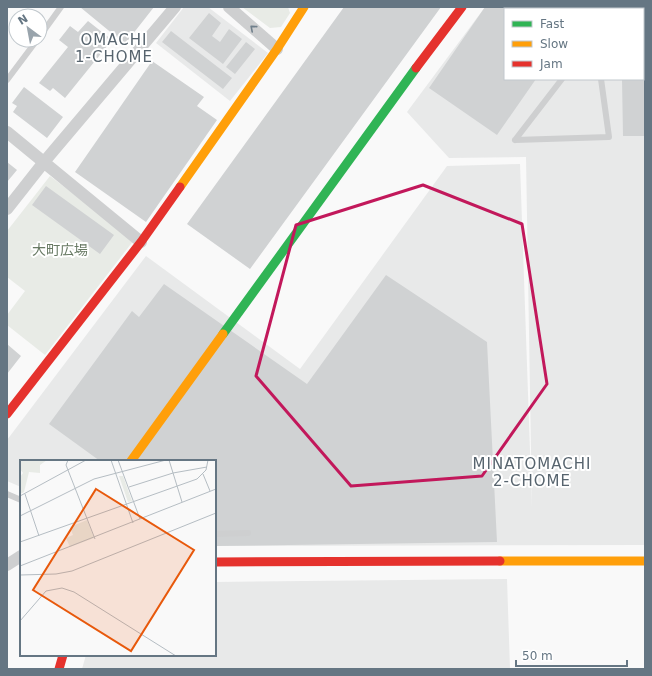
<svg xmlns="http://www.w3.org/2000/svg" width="652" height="676" font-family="'DejaVu Sans','Noto Sans JP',sans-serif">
	<rect width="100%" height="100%" fill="#f9f9f9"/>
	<path fill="#e8e9e9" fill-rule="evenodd" d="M 184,7 L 208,7 L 268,53 L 230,101 L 156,43 Z
		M 485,7 L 645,7 L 645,545 L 215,546 L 215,461 L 21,461 L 21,487 L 7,481 L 7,440 L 146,256 L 300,369 L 447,166 L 520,164 L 532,508 L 526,157 L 449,158 L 407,112 ZM 505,9 L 643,9 L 643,79 L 505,79 Z
		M 507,579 L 510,669 L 82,669 L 86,655 L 215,655 L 215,582 Z"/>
	<path fill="#e8ebe6" d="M 242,7 L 288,7 L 290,13 L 281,27 L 270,28 Z
		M 50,176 L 134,240 L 45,355 L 7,325 L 7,315 L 25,291 L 7,277 L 7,231 Z"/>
	<path fill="#d0d2d3" d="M 80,7 L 154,7 L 125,44 Z
		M 344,7 L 441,7 L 250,269 L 187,224 Z
		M 485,7 L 586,7 L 584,9 L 505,9 L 505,79 L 536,79 L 497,135 L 429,88 Z
		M 622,7 L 645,7 L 645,136 L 623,136 L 622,79 L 643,79 L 643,9 L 622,9 Z
		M 209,13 L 221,23 L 212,36 L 220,42 L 229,29 L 242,39 L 223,64 L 189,38 Z
		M 88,21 L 112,40 L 65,98 L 53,88 L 50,91 L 39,83 L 68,47 L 59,40 L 70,26 L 78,32 Z
		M 171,31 L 232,78 L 223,89 L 162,42 Z
		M 246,42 L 255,49 L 235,74 L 226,67 Z
		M 152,61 L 204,97 L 197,106 L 217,120 L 146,222 L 75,172 Z
		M 24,87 L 63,117 L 47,138 L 13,112 L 17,106 L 12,103 Z
		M 7,162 L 17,170 L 7,182 Z
		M 46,186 L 114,235 L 100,254 L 32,205 Z
		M 386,275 L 487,342 L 497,542 L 217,546 L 215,545 L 215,461 L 100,461 L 49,424 L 132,311 L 139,317 L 164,284 L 307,384 Z
		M 7,344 L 21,356 L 7,374 Z"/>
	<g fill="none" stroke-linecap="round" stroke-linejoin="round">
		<path stroke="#cecfd0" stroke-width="6" d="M 616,9 L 618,7
			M 40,36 L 61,7
			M 7,80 L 37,40
			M 515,140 L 609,137 L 601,79
			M 515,140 L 562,79
			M 7,494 L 21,500
			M 215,534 L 248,533"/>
		<path stroke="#cecfd0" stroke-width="12" d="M 229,7 L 277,49
			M 7,132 L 141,242
			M 7,209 L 44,162 L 175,7
			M 7,565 L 21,556"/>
		<path stroke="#30b455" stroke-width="9" d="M 223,334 L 416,68"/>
		<path stroke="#ff9f0a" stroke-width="9" d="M 180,187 L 277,49 L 304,7
			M 131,461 L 223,334
			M 500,561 L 645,561"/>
		<path stroke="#e5322d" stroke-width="9" d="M 416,68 L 462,7
			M 7,414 L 141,242 L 180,187
			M 215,562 L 500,561
			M 59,669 L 63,655"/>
	</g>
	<defs><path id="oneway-chevron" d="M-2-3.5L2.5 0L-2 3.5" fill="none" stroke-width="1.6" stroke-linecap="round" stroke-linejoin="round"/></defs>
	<use stroke="#707f8b" href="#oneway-chevron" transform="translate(253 28) rotate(-139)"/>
	<path fill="none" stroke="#c2185b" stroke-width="3" stroke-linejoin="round" d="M 423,185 L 522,224 L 547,384 L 482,476 L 351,486 L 256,376 L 296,225 Z"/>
	<g text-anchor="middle" stroke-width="4" stroke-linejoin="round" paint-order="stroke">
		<g font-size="14" fill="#687a64" stroke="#fff">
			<text x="60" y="255">大町広場</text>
		</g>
		<g font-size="15" letter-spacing="1" fill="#57646e" stroke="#fff">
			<text x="114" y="45">OMACHI<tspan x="114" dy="17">1-CHOME</tspan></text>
			<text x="532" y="469">MINATOMACHI<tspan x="532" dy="17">2-CHOME</tspan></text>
		</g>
	</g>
	<g transform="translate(20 460)">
		<rect width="196" height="196" fill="#f9f9f9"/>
		<path d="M 0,0 L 27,0 L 20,5 L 20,13 L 9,12 L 4,32 L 0,34 L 0,17 L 3,13 L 0,9 ZM 99,16 L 103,16 L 112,41 L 108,42 ZM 67,60 L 74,78 L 50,87 L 46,78 L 53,75 L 50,67 Z" fill="#e8ebe6"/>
		<path fill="none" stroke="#b5bdc3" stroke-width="1" d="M 48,0 L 46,5 L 75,79M 91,0 L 113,63M 98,0 L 120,59M 149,0 L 162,42M 183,14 L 190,31M 109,27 L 153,13 L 187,7M 5,34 L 19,76M 0,36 L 66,0M 0,56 L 74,19 L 146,0M 0,82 L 177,19 L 186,10 L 188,0M 0,106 L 196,29M 0,115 L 36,114 L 52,111 L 196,53M 0,161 L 26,131 L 42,128 L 54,132 L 156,196"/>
		<path fill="#e8590c" fill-opacity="0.15" stroke="#e8590c" stroke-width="2" d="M 76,29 L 174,90 L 111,191 L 13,130 Z"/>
		<rect width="196" height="196" fill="none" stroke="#657683" stroke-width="2"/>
	</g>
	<rect width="652" height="676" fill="none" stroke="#657683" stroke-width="16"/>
	<rect x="504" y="8" width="140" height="72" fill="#ffffff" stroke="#c1c8cd"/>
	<rect x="512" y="21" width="20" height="6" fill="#30b455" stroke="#c1c8cd"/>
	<text x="540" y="28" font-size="12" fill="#657683">Fast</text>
	<rect x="512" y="41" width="20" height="6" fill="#ff9f0a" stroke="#c1c8cd"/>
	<text x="540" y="48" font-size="12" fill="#657683">Slow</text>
	<rect x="512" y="61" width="20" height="6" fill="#e5322d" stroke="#c1c8cd"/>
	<text x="540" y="68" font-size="12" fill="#657683">Jam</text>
	<g transform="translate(28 28) rotate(328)"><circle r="19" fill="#ffffff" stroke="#c1c8cd"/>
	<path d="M0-3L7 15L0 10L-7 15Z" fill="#99a4ac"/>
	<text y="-6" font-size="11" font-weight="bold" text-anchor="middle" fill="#657683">N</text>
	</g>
	<path d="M516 660v6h111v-6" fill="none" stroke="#657683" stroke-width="2"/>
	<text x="522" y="660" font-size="12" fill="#657683" stroke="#ffffff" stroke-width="3" paint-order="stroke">50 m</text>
</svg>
